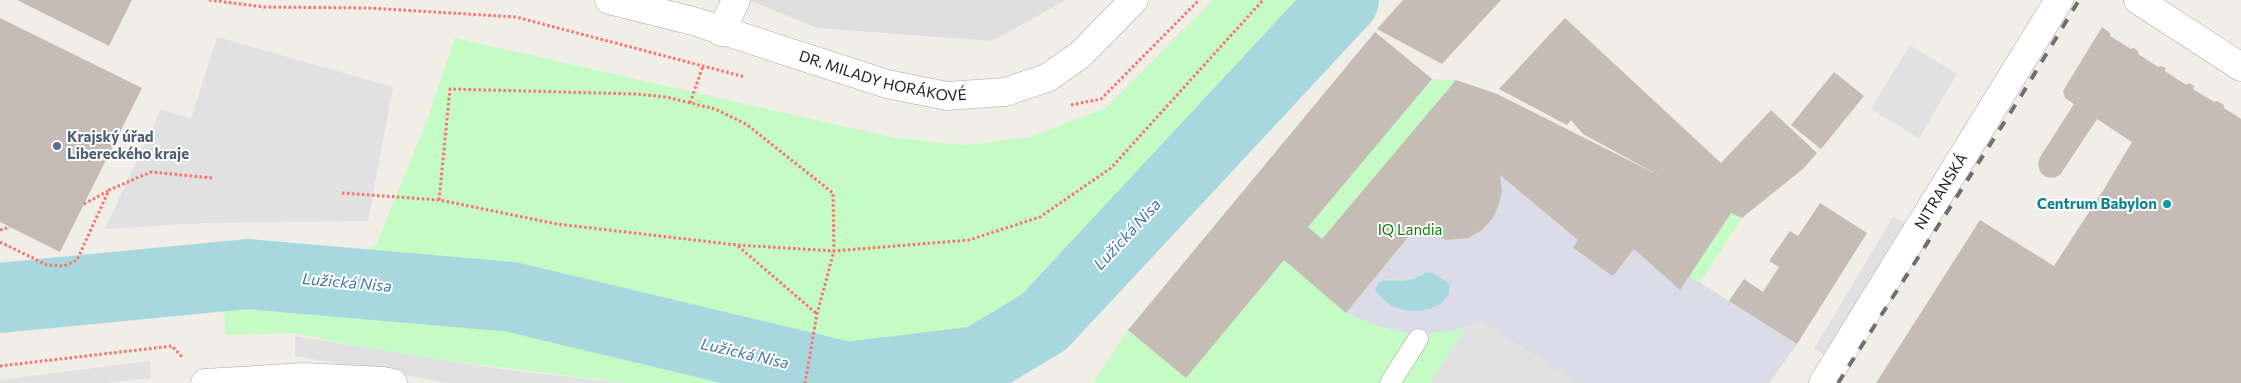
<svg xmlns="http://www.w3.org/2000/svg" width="2241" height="383" font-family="Commissioner,sans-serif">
	<rect width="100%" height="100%" fill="#f1ede7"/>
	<path fill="#dfdede" d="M 749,0 L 1066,0 L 992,41 L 817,28 Z"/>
	<path fill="#c5fbc5" d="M 1213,0 L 1327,0 L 1152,183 L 1045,311 L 1007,383 L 628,383 L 402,355 L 294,333 L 225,335 L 224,298 L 291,295 L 376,245 L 427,121 L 455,38 L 895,138 L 965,145 L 1031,137 L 1106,108 Z
		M 1375,32 L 1432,79 L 1456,80 L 1497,94 L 1742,218 L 1700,282 L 1797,344 L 1769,383 L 1093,383 L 1128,330 Z"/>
	<path fill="#e1e1e1" d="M 217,37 L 393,87 L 368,221 L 204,223 L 105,229 L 161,109 L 191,119 Z
		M 1910,45 L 1957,74 L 1919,138 L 1871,109 Z
		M 1893,217 L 1906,223 L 1824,355 L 1814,349 Z
		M 1481,320 L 1579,383 L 1430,383 L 1466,327 Z
		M 295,336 L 493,368 L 622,383 L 449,383 L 295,356 Z
		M 150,361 L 151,378 L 106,383 L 0,383 L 0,380 Z"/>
	<path fill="#dbdce7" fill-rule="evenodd" d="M 1500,175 L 1578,240 L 1573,249 L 1613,275 L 1634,249 L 1680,290 L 1689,276 L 1797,344 L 1769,383 L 1579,383 L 1481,321 L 1457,330 L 1417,335 L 1378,326 L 1346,313 L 1417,226 L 1446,240 L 1468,238 L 1482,230 L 1493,218 L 1499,204 L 1502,191 ZM 1420,274 L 1381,296 L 1385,279 L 1408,280 Z"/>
	<path fill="#a7d7df" d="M 181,258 L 165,305 L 0,329 L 0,278 Z
		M 1431,272 L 1450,284 C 1449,287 1450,292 1448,295 C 1439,313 1408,314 1393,306 C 1386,303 1380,296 1375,290 L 1379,282 C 1389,278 1398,282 1408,280 C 1416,279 1423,273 1431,272 Z"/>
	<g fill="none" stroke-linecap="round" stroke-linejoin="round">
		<path stroke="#a7d7df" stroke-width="70" d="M 0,298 L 248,274 L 512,297 L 847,377 L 979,361 L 1044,322 L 1344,0"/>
	</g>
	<path fill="#c6bcb6" d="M 17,0 L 132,0 L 109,46 Z
		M 1403,0 L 1501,0 L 1442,64 L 1377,29 Z
		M 0,18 L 142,88 L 60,252 L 0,222 Z
		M 1565,18 L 1721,163 L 1771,110 L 1817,153 L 1804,168 L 1742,218 L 1731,213 L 1680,290 L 1634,249 L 1613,276 L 1573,248 L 1578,240 L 1500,175 L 1502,191 L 1499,204 L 1493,218 L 1482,230 L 1468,238 L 1446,240 L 1417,226 L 1346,313 L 1284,260 L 1186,378 L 1128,330 L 1375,32 L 1432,79 L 1308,227 L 1322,239 L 1456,80 L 1497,94 L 1662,177 L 1583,134 L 1571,120 L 1567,125 L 1499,89 Z
		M 2102,27 L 2110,33 L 2110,36 L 2131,49 L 2134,48 L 2138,51 L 2138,54 L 2158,67 L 2161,66 L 2166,68 L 2165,71 L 2186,85 L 2189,83 L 2194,86 L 2193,89 L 2214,102 L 2217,101 L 2224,105 L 2224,108 L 2241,119 L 2241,383 L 1876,383 L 1980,220 L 2054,266 L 2104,189 L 2132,142 L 2097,119 L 2060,175 L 2054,178 L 2046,177 L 2040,172 L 2038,164 L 2040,157 L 2074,104 L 2065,98 L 2063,91 Z
		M 1834,72 L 1864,96 L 1821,149 L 1791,125 Z
		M 1820,203 L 1867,233 L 1797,344 L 1729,301 L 1744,279 L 1763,292 L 1779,267 L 1769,261 L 1790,231 L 1798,236 Z"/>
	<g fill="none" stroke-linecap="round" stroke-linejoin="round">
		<g stroke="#a8a8a8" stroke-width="21">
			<path id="service" d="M 1390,383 L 1418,339"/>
		</g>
		<g stroke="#a8a8a8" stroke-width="29">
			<g id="minor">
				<path d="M 721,32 L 736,0"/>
				<path d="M 205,383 L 304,377 L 383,381 L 393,383"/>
				<path id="s1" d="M 1823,383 L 2059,0"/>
			</g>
		</g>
		<g stroke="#a8a8a8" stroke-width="29">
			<g id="tertiary">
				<path id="s2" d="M 609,0 L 693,21 L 887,84 L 947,96 L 1005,92 L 1047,78 L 1080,55 L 1134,0"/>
				<path d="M 2138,0 L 2241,67"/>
			</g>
		</g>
		<path stroke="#fc716d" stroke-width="3" stroke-dasharray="2.5 2.5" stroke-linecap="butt" d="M 209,0 L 264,7 L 369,8 L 516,17 L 745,77
			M 690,103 L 703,66
			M 1071,105 L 1101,99 L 1199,0
			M 342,193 L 439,200 L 557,224 L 737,245 L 834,251 L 969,240 L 1040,217 L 1111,168 L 1263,0
			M 439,200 L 450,89 L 636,94 L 666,97 L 715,109 L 746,124 L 833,193 L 834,251 L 817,314 L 805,383
			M 84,204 L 108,191
			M 0,230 L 10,227
			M 0,242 L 47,265 L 64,266 L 77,260 L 109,190 L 151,172 L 212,178
			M 738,246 L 817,314
			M 0,366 L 172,346 L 183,358"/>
		<use href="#service" stroke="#fff" stroke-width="20"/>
		<use href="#minor" stroke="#fff" stroke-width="28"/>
		<use href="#tertiary" stroke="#fff" stroke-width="28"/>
		<path stroke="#6f6f6f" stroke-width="4" stroke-dasharray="10 10" stroke-linecap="butt" d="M 1838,383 L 2021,96 L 2079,0"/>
	</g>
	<circle fill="#5c6f8a" stroke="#fff" stroke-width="2" cx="57" cy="146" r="5"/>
	<circle fill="#0f9aa8" stroke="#fff" stroke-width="2" cx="2167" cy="204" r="5"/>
	<g text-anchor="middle" stroke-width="4" stroke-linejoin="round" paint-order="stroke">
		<g font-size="15" fill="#212121" stroke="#fff">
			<text dy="5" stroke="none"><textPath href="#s2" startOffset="285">DR. MILADY HORÁKOVÉ</textPath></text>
			<text dy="5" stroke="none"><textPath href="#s1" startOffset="225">NITRANSKÁ</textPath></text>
		</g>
		<g font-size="15" font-weight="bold" fill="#4e5e75" stroke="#fff" text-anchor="start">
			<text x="67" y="142">Krajský úřad<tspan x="67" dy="17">Libereckého kraje</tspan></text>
		</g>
		<g font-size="15" font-weight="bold" fill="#0d838f" stroke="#fff" text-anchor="end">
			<text x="2157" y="209">Centrum Babylon</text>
		</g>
		<g font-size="15" fill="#0a840b" stroke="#fff">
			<text x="1410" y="235">IQ Landia</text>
		</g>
		<g font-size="16" font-style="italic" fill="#447aa3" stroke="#fff">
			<text transform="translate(1127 234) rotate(-47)" y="6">Lužická Nisa</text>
			<text transform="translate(347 282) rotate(5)" y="6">Lužická Nisa</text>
			<text transform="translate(745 353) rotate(13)" y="6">Lužická Nisa</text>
		</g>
	</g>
</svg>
